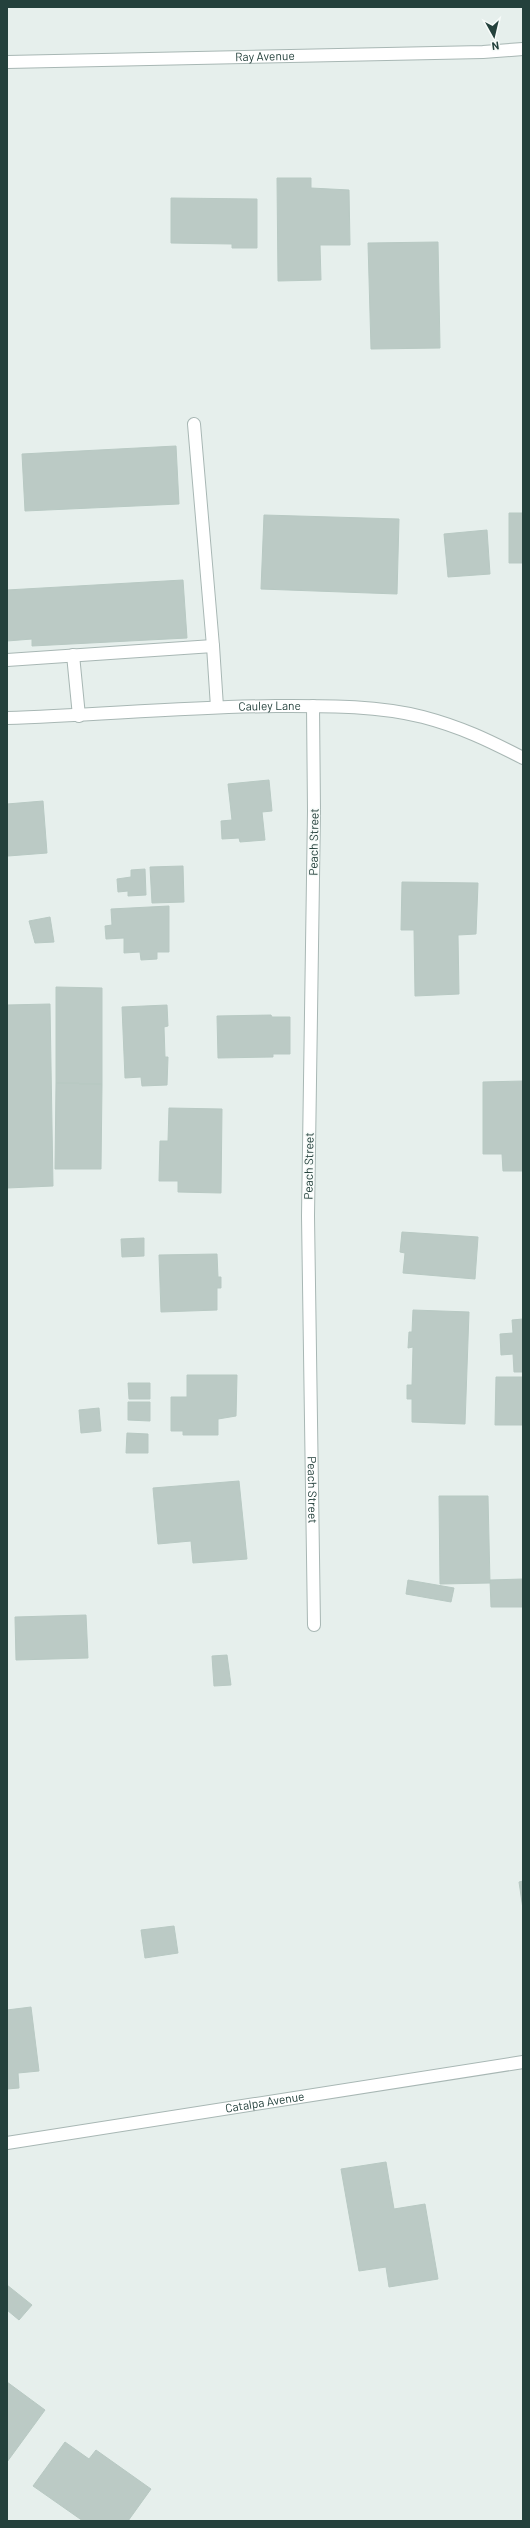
<svg xmlns="http://www.w3.org/2000/svg" width="530" height="2528" font-family="Barlow,sans-serif">
	<rect width="100%" height="100%" fill="#e6efec"/>
	<path fill="#bbcac5" stroke="#b8c9c3" d="M 277,178 L 311,178 L 311,188 L 349,190 L 350,245 L 320,245 L 321,280 L 278,281 Z
		M 171,198 L 257,199 L 257,248 L 232,248 L 232,244 L 171,243 Z
		M 438,242 L 440,348 L 371,349 L 368,243 Z
		M 176,446 L 179,504 L 25,511 L 22,454 Z
		M 509,513 L 523,513 L 523,563 L 509,563 Z
		M 264,515 L 399,519 L 397,594 L 261,589 Z
		M 487,530 L 490,574 L 448,577 L 444,534 Z
		M 183,580 L 187,638 L 32,646 L 32,639 L 7,641 L 7,590 Z
		M 269,780 L 272,811 L 262,812 L 265,840 L 240,842 L 239,838 L 222,839 L 221,821 L 232,820 L 228,784 Z
		M 43,801 L 47,853 L 8,856 L 7,804 Z
		M 183,866 L 184,902 L 152,903 L 150,867 Z
		M 145,869 L 146,895 L 128,896 L 128,891 L 118,892 L 117,879 L 131,877 L 131,870 Z
		M 402,882 L 478,883 L 476,934 L 458,935 L 459,994 L 415,996 L 414,930 L 401,930 Z
		M 169,906 L 169,952 L 157,952 L 157,959 L 141,960 L 140,952 L 124,953 L 124,938 L 106,939 L 105,926 L 112,925 L 111,909 Z
		M 50,917 L 54,942 L 35,943 L 29,921 Z
		M 56,987 L 102,988 L 102,1084 L 56,1083 Z
		M 50,1004 L 53,1186 L 7,1188 L 7,1005 Z
		M 167,1005 L 168,1026 L 164,1027 L 165,1057 L 168,1057 L 167,1085 L 142,1086 L 141,1077 L 125,1078 L 122,1007 Z
		M 271,1015 L 272,1017 L 290,1017 L 290,1054 L 273,1054 L 273,1057 L 218,1058 L 217,1016 Z
		M 523,1081 L 523,1171 L 503,1171 L 502,1154 L 483,1154 L 483,1082 Z
		M 56,1083 L 102,1084 L 101,1169 L 55,1169 Z
		M 169,1108 L 222,1109 L 221,1193 L 178,1192 L 178,1181 L 159,1181 L 160,1141 L 168,1141 Z
		M 402,1232 L 478,1237 L 475,1279 L 403,1273 L 405,1253 L 400,1252 Z
		M 144,1238 L 144,1256 L 122,1257 L 121,1239 Z
		M 217,1254 L 218,1277 L 221,1277 L 221,1288 L 217,1288 L 217,1310 L 161,1312 L 159,1255 Z
		M 413,1310 L 469,1312 L 465,1424 L 412,1422 L 412,1399 L 407,1399 L 407,1385 L 412,1385 L 413,1347 L 408,1348 L 409,1332 L 412,1332 Z
		M 523,1319 L 523,1372 L 514,1372 L 513,1354 L 501,1355 L 500,1334 L 513,1333 L 512,1320 Z
		M 187,1375 L 237,1375 L 236,1416 L 218,1419 L 218,1435 L 183,1435 L 183,1431 L 171,1431 L 171,1397 L 187,1397 Z
		M 496,1377 L 523,1377 L 523,1425 L 495,1425 Z
		M 128,1383 L 150,1383 L 150,1399 L 129,1399 Z
		M 128,1402 L 150,1402 L 150,1421 L 128,1420 Z
		M 99,1408 L 101,1431 L 81,1433 L 79,1410 Z
		M 127,1433 L 148,1434 L 148,1453 L 126,1453 Z
		M 239,1481 L 247,1559 L 193,1563 L 191,1541 L 158,1544 L 153,1488 Z
		M 439,1496 L 488,1496 L 490,1583 L 440,1584 Z
		M 523,1579 L 523,1607 L 491,1607 L 490,1580 Z
		M 408,1580 L 454,1588 L 451,1602 L 406,1594 Z
		M 86,1615 L 88,1658 L 16,1660 L 15,1617 Z
		M 227,1655 L 231,1685 L 214,1686 L 212,1656 Z
		M 523,1881 L 523,1909 L 519,1882 Z
		M 174,1926 L 178,1953 L 145,1958 L 141,1930 Z
		M 31,2007 L 39,2071 L 18,2073 L 19,2088 L 7,2089 L 7,2010 Z
		M 386,2162 L 394,2209 L 425,2204 L 438,2279 L 389,2287 L 386,2267 L 359,2271 L 341,2169 Z
		M 7,2285 L 32,2305 L 19,2320 L 7,2310 Z
		M 7,2382 L 45,2410 L 7,2462 Z
		M 65,2442 L 89,2459 L 96,2450 L 151,2489 L 128,2521 L 83,2521 L 33,2486 Z"/>
	<g fill="none" stroke-linecap="round" stroke-linejoin="round">
		<g stroke="#a8b7b4" stroke-width="14">
			<g id="minor">
				<path id="s1" d="M 7,62 L 483,52 L 523,49"/>
				<path d="M 194,424 L 213,646"/>
				<path d="M 73,655 L 79,716"/>
				<path d="M 7,660 L 213,646 L 217,707"/>
				<path id="s2" d="M 313,706 L 314,811 L 308,1216 L 314,1625"/>
				<path id="s3" d="M 7,718 C 97,715 186,707 276,706 C 324,706 375,705 423,717 C 461,727 488,740 523,758"/>
				<path id="s4" d="M 7,2143 L 523,2062"/>
			</g>
		</g>
		<use href="#minor" stroke="#fff" stroke-width="12"/>
	</g>
	<g text-anchor="middle" stroke-width="3" stroke-linejoin="round" paint-order="stroke">
		<g font-size="12" fill="#24413c" stroke="#f7fbf9">
			<text dy="4" stroke="none"><textPath href="#s1" startOffset="258">Ray Avenue</textPath></text>
			<text dy="4" stroke="none"><textPath href="#s3" startOffset="263">Cauley Lane</textPath></text>
			<text transform="translate(314 842) rotate(-89)" y="4">Peach Street</text>
			<text transform="translate(309 1166) rotate(-89)" y="4">Peach Street</text>
			<text dy="4" stroke="none"><textPath href="#s2" startOffset="784">Peach Street</textPath></text>
			<text dy="4" stroke="none"><textPath href="#s4" startOffset="261">Catalpa Avenue</textPath></text>
		</g>
	</g>
	<rect width="530" height="2528" fill="none" stroke="#24413c" stroke-width="16"/>
	<g transform="translate(494 36) rotate(172)" stroke="#f7fbf9" stroke-width="3" paint-order="stroke">
	<path d="M0-3L7 15L0 10L-7 15Z" fill="#24413c"/>
	<text y="-6" font-size="11" font-weight="bold" text-anchor="middle" fill="#24413c">N</text>
	</g>
</svg>
